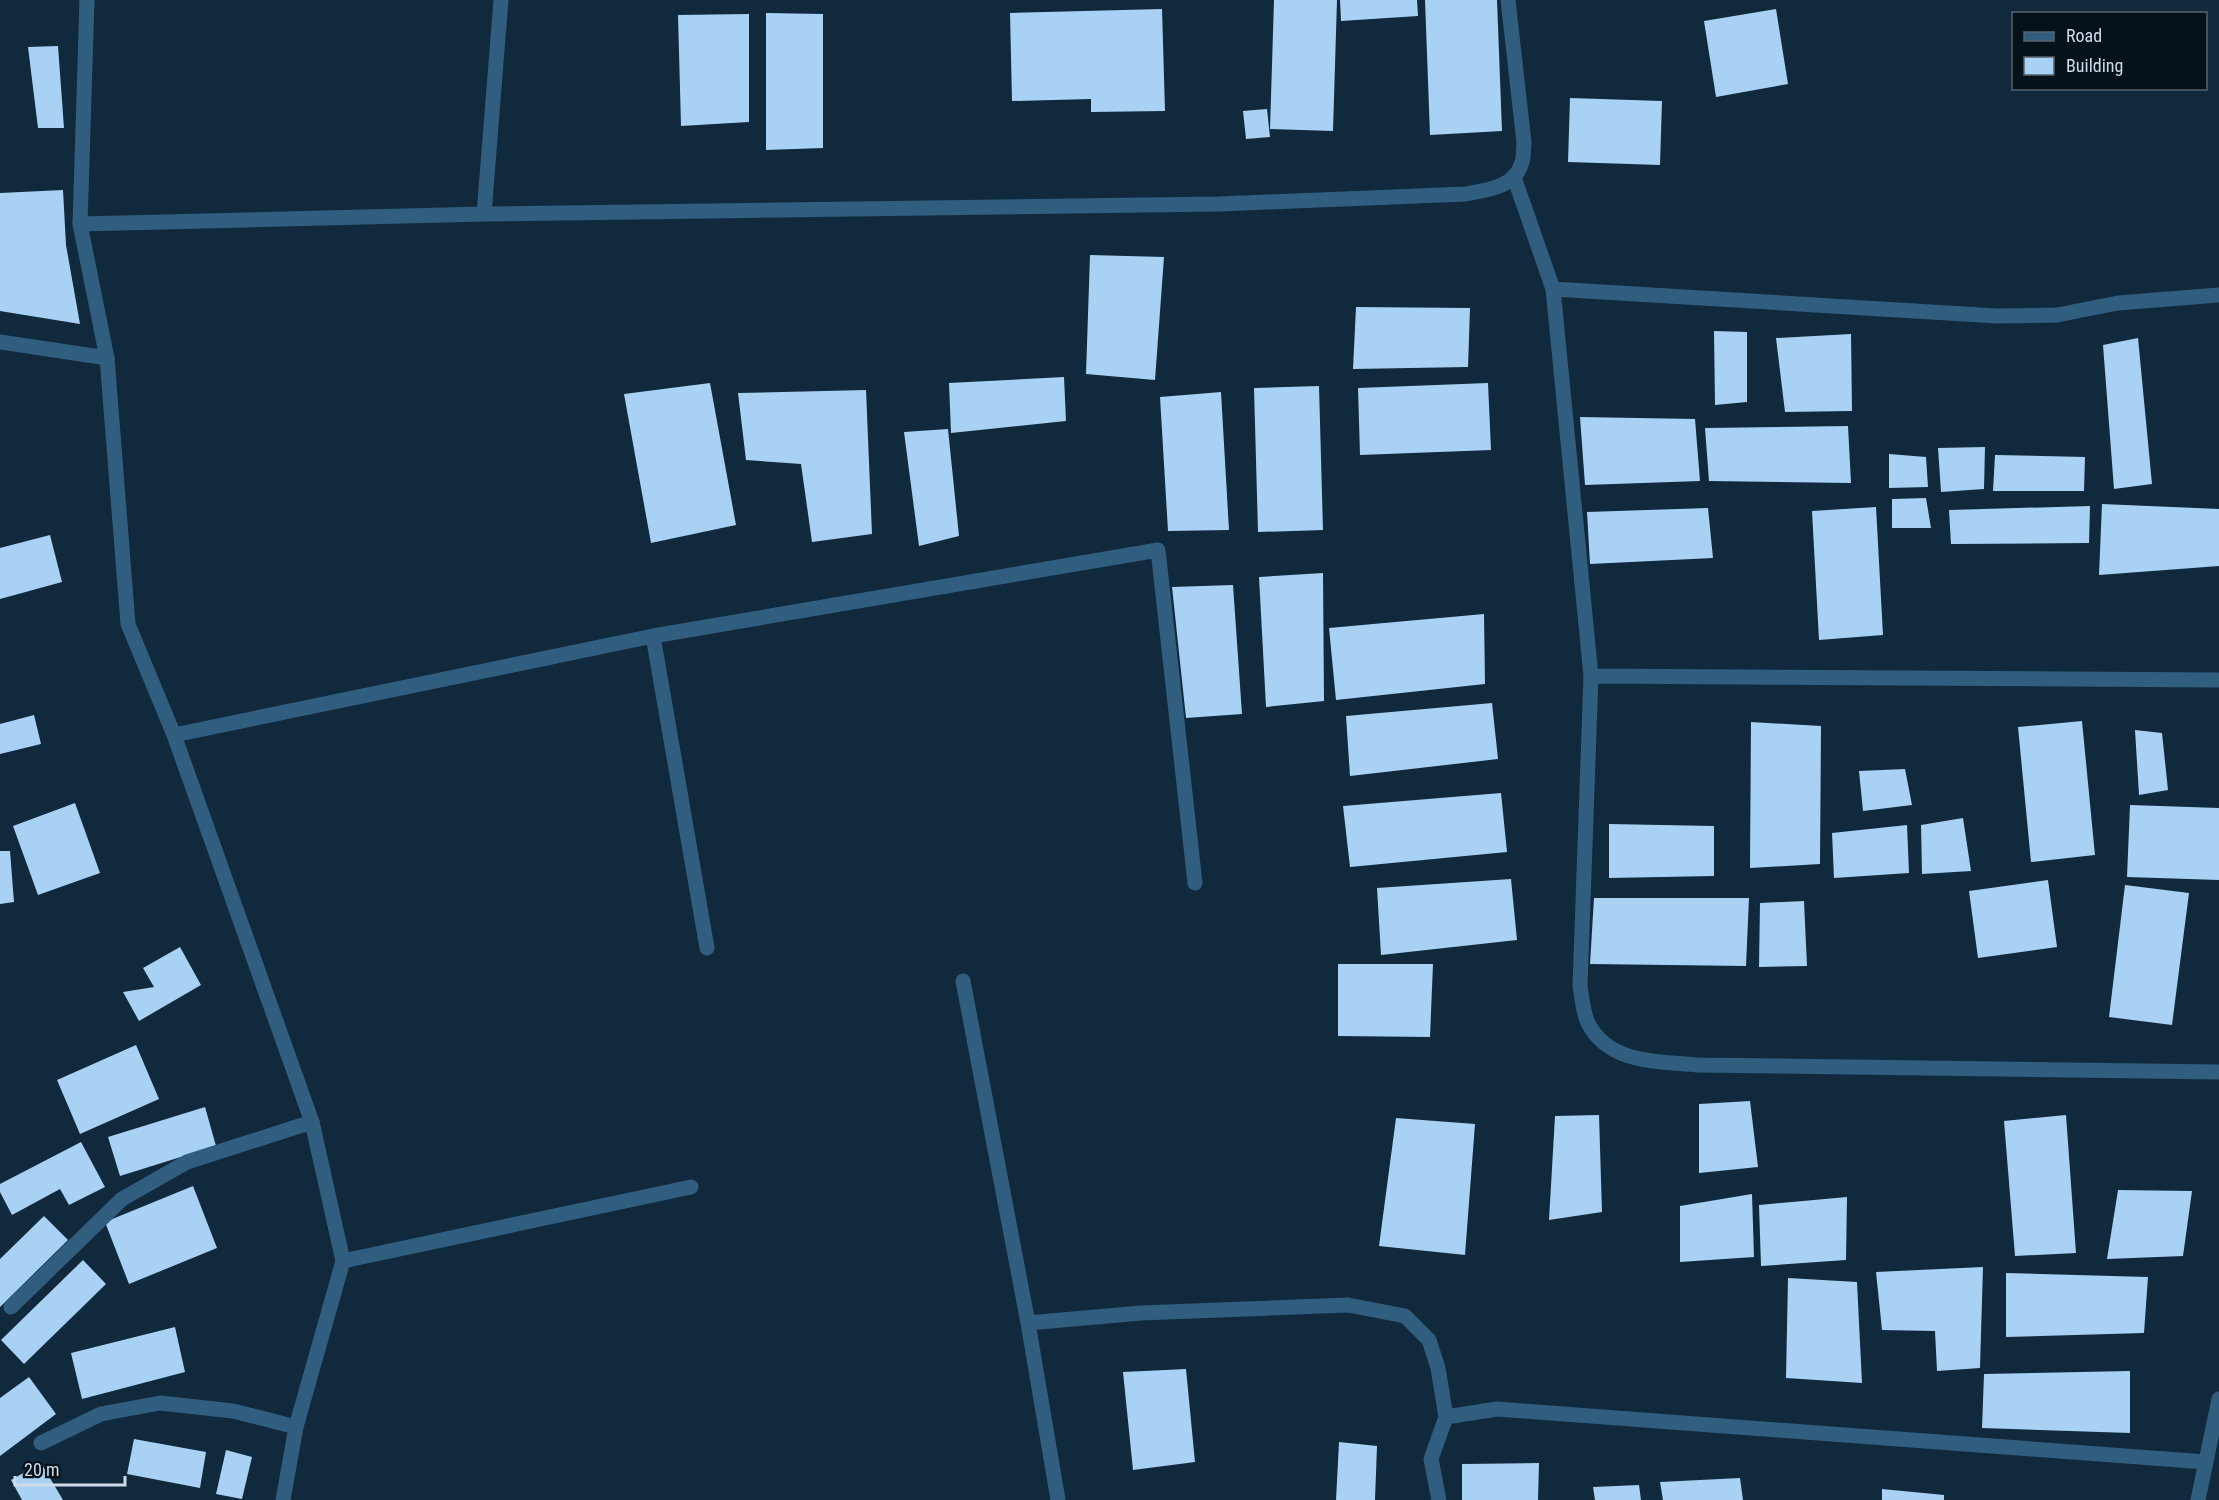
<svg xmlns="http://www.w3.org/2000/svg" width="2219" height="1500" font-family="'Roboto Condensed',sans-serif">
	<rect width="100%" height="100%" fill="#10293c"/>
	<path fill="#a9d1f3" d="M 1274,0 L 1337,0 L 1333,131 L 1270,129 Z
		M 1340,0 L 1417,0 L 1418,16 L 1341,21 Z
		M 1425,0 L 1497,0 L 1502,131 L 1430,135 Z
		M 1162,9 L 1165,111 L 1091,112 L 1091,99 L 1012,101 L 1010,13 Z
		M 1776,9 L 1788,84 L 1716,97 L 1704,21 Z
		M 766,13 L 823,14 L 823,148 L 766,150 Z
		M 749,14 L 749,122 L 681,126 L 678,15 Z
		M 58,46 L 64,128 L 38,128 L 28,47 Z
		M 1570,98 L 1662,101 L 1660,165 L 1568,162 Z
		M 1267,109 L 1270,137 L 1246,139 L 1243,111 Z
		M 63,190 L 66,245 L 80,324 L 0,311 L 0,193 Z
		M 1090,255 L 1164,257 L 1155,380 L 1086,374 Z
		M 1356,307 L 1470,308 L 1468,367 L 1353,369 Z
		M 1714,331 L 1747,332 L 1747,402 L 1715,405 Z
		M 1851,334 L 1852,411 L 1785,412 L 1776,338 Z
		M 2138,338 L 2152,484 L 2114,489 L 2103,345 Z
		M 1064,377 L 1066,421 L 951,433 L 949,383 Z
		M 710,383 L 736,525 L 651,543 L 624,394 Z
		M 1488,383 L 1491,450 L 1360,455 L 1358,388 Z
		M 1319,386 L 1323,530 L 1258,532 L 1254,388 Z
		M 866,390 L 872,534 L 812,542 L 801,464 L 746,460 L 738,393 Z
		M 1221,392 L 1229,530 L 1168,531 L 1160,397 Z
		M 1580,417 L 1695,419 L 1700,481 L 1585,485 Z
		M 1848,426 L 1851,483 L 1709,481 L 1705,428 Z
		M 948,429 L 959,536 L 919,546 L 904,432 Z
		M 1985,447 L 1984,489 L 1941,492 L 1938,448 Z
		M 1889,454 L 1926,457 L 1928,487 L 1889,488 Z
		M 1995,455 L 2085,457 L 2084,491 L 1993,491 Z
		M 1926,498 L 1931,528 L 1892,528 L 1892,499 Z
		M 2102,504 L 2219,509 L 2219,566 L 2099,575 Z
		M 2090,506 L 2089,543 L 1951,544 L 1949,510 Z
		M 1876,507 L 1883,635 L 1819,640 L 1812,511 Z
		M 1708,508 L 1713,558 L 1590,564 L 1587,512 Z
		M 50,535 L 62,582 L 0,599 L 0,548 Z
		M 1323,573 L 1324,701 L 1266,707 L 1259,577 Z
		M 1233,585 L 1242,714 L 1186,718 L 1172,587 Z
		M 1484,614 L 1485,684 L 1336,700 L 1329,628 Z
		M 1492,703 L 1498,759 L 1350,776 L 1346,716 Z
		M 34,715 L 41,744 L 0,754 L 0,724 Z
		M 2082,721 L 2095,855 L 2031,862 L 2018,727 Z
		M 1751,722 L 1821,726 L 1820,864 L 1750,868 Z
		M 2135,730 L 2162,733 L 2168,790 L 2139,795 Z
		M 1905,769 L 1912,805 L 1863,811 L 1859,771 Z
		M 1501,793 L 1507,852 L 1350,867 L 1343,806 Z
		M 75,803 L 100,873 L 38,895 L 13,826 Z
		M 2130,805 L 2219,808 L 2219,880 L 2127,877 Z
		M 1963,818 L 1971,871 L 1922,874 L 1921,825 Z
		M 1609,824 L 1714,826 L 1714,876 L 1609,878 Z
		M 1907,825 L 1909,873 L 1834,878 L 1832,833 Z
		M 0,851 L 10,851 L 14,902 L 0,904 Z
		M 1511,879 L 1517,940 L 1381,955 L 1377,888 Z
		M 2048,880 L 2057,947 L 1978,958 L 1969,891 Z
		M 2125,885 L 2189,893 L 2172,1025 L 2109,1017 Z
		M 1594,898 L 1749,898 L 1746,966 L 1590,964 Z
		M 1804,901 L 1807,966 L 1759,967 L 1760,903 Z
		M 180,947 L 201,985 L 139,1021 L 123,992 L 154,987 L 143,968 Z
		M 1338,964 L 1433,964 L 1430,1037 L 1338,1036 Z
		M 136,1045 L 159,1099 L 80,1134 L 57,1080 Z
		M 1750,1101 L 1758,1167 L 1699,1173 L 1699,1104 Z
		M 205,1107 L 216,1146 L 120,1176 L 108,1137 Z
		M 1599,1115 L 1602,1212 L 1549,1220 L 1555,1116 Z
		M 2066,1115 L 2076,1253 L 2015,1256 L 2004,1121 Z
		M 1396,1118 L 1475,1124 L 1465,1255 L 1379,1246 Z
		M 81,1142 L 105,1187 L 69,1205 L 60,1189 L 12,1215 L 0,1192 L 0,1184 Z
		M 193,1186 L 217,1248 L 129,1284 L 105,1222 Z
		M 2118,1190 L 2192,1191 L 2183,1256 L 2107,1259 Z
		M 1752,1194 L 1754,1257 L 1680,1262 L 1680,1206 Z
		M 1847,1197 L 1846,1260 L 1761,1266 L 1759,1205 Z
		M 44,1216 L 68,1240 L 0,1307 L 0,1259 Z
		M 83,1260 L 106,1284 L 24,1364 L 1,1340 Z
		M 1983,1267 L 1980,1368 L 1937,1371 L 1935,1331 L 1882,1330 L 1876,1272 Z
		M 2006,1273 L 2148,1277 L 2144,1333 L 2006,1337 Z
		M 1788,1278 L 1857,1282 L 1862,1383 L 1786,1378 Z
		M 175,1327 L 185,1372 L 82,1399 L 71,1353 Z
		M 1186,1369 L 1195,1462 L 1133,1470 L 1123,1372 Z
		M 2130,1371 L 2130,1433 L 1982,1428 L 1984,1374 Z
		M 29,1377 L 56,1414 L 0,1456 L 0,1398 Z
		M 134,1439 L 206,1452 L 200,1488 L 127,1474 Z
		M 1339,1442 L 1377,1446 L 1375,1500 L 1336,1500 Z
		M 226,1450 L 252,1457 L 242,1499 L 216,1494 Z
		M 41,1463 L 63,1500 L 22,1500 L 11,1480 Z
		M 1539,1463 L 1538,1500 L 1462,1500 L 1462,1464 Z
		M 1740,1478 L 1743,1500 L 1663,1500 L 1660,1482 Z
		M 1639,1485 L 1641,1500 L 1595,1500 L 1593,1487 Z
		M 1882,1489 L 1944,1495 L 1944,1500 L 1882,1500 Z"/>
	<g fill="none" stroke-linecap="round" stroke-linejoin="round">
		<path stroke="#315d7f" stroke-width="15" d="M 343,1261 L 691,1187"/>
		<path stroke="#315d7f" stroke-width="15" d="M 1514,177 L 1553,289 L 1591,676 L 1580,986 C 1582,997 1583,1013 1588,1023 C 1609,1064 1657,1061 1697,1065 L 2219,1072
			M 484,214 L 501,0
			M 80,224 L 484,214 L 1219,204 L 1466,194 C 1487,190 1516,187 1522,162 C 1524,157 1523,149 1524,143 L 1508,0
			M 1553,289 L 1997,316 L 2057,315 L 2118,303 L 2219,295
			M 0,342 L 107,358
			M 653,636 L 707,948
			M 1591,676 L 2219,680
			M 174,735 L 653,636 L 1158,550 L 1195,883
			M 963,981 L 1028,1323
			M 11,1307 L 122,1199 L 187,1162 L 312,1122
			M 1446,1417 L 1497,1409 L 2206,1462
			M 41,1443 L 101,1414 L 160,1403 L 233,1411 L 296,1427
			M 1058,1500 L 1028,1323 L 1141,1313 L 1348,1305 L 1405,1316 L 1429,1340 L 1438,1368 L 1446,1417 L 1431,1459 L 1439,1500
			M 2198,1500 L 2219,1399"/>
		<path stroke="#315d7f" stroke-width="15" d="M 87,0 L 80,224 L 107,358 L 128,624 L 174,735 L 312,1122 L 343,1261 L 296,1427 L 283,1500"/>
	</g>
	<rect x="2012" y="12" width="195" height="78" fill="#071119" stroke="#57626c" stroke-width="1.5"/>
	<rect x="2024" y="32" width="30" height="9" fill="#315d7f" stroke="#57626c" stroke-width="1.5"/>
	<text x="2066" y="42" font-size="18" fill="#cedce9">Road</text>
	<rect x="2024" y="57" width="30" height="18" fill="#a9d1f3" stroke="#57626c" stroke-width="1.5"/>
	<text x="2066" y="72" font-size="18" fill="#cedce9">Building</text>
	<path d="M15 1476v9h110v-9" fill="none" stroke="#cedce9" stroke-width="3"/>
	<text x="24" y="1476" font-size="18" fill="#cedce9" stroke="#071119" stroke-width="4.5" paint-order="stroke">20 m</text>
</svg>
